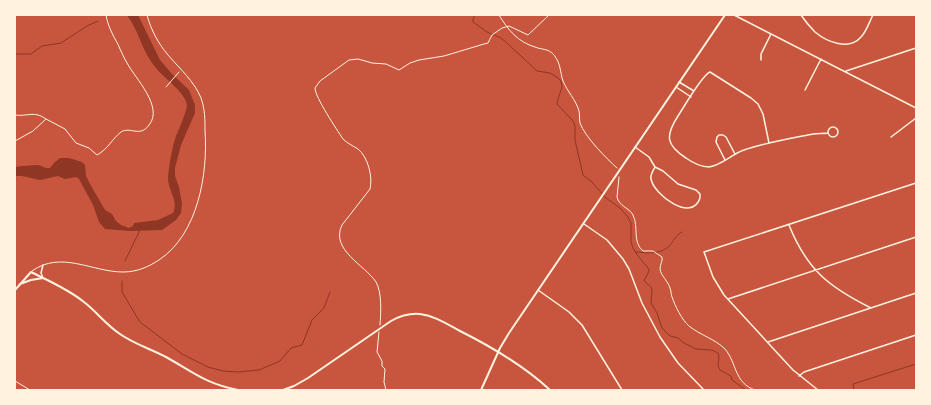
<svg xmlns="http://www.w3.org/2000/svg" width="931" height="405" font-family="Roboto,sans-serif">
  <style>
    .water { fill: #8f3625 }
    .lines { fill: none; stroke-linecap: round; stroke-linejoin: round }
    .stream { stroke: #8f3625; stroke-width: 1 }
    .path { stroke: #fff3e0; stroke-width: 1 }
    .pedestrian { stroke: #fff3e0; stroke-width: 1 }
    .minor { stroke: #fff3e0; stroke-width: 1.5 }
    .tertiary { stroke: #fff3e0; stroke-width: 2 }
  </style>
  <rect width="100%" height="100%" fill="#c8553d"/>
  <path class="water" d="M127 15H138L160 60 171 73 189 90 195 105V113L181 145 175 168V176L179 187 182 204 181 213 176 220 162 230 130 231 105 229 99 222 93 205 79 179 76 177 65 179 58 176 40 180 22 176H15V167C22 166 31 165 38 165 43 166 45 169 50 168L54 163 60 158H69L82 162 85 165 86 176 90 184 105 210 112 214 116 221 121 225 129 228 133 226 134 223 158 220 173 213C179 202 168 190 168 178 169 165 172 148 176 136 179 130 187 110 187 105 185 92 164 78 156 68 142 52 139 31 127 15Z"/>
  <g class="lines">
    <path class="stream" d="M475 15 473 19V22L487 32 501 38 508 44 537 71 550 73 558 78 561 81 562 87 558 99 557 104 573 121 575 126V140L583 175 591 181 606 198 620 208 628 217 631 223V242L633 248 638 256 648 268 649 271 644 281 651 287 652 290 651 303 657 313 662 328 670 336 678 338 684 343 696 349 712 350 718 353 719 356 718 366 720 370 731 376 732 380 746 390
      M15 54H31L42 46 61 43 87 26 98 21
      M636 252C649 253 662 255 671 244 675 239 676 235 682 232
      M125 261 140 230
      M122 281V292L140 322 182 354 208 367 223 371 238 372 259 370 280 361 291 348 302 345 312 320 324 308 330 292
      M854 390 853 384 916 364"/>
    <path class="path" d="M499 15C508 30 518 42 535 47 542 50 548 48 554 55 561 64 560 72 563 81 567 91 576 100 579 111 580 115 579 119 580 123 585 137 606 158 617 168
      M166 87 179 72
      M15 115C28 117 34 110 46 119
      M15 141 33 131 46 119 65 129 76 143 89 148 97 155C108 149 112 139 121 132 130 126 140 138 149 125 164 107 135 78 127 63 124 58 122 53 120 49 118 43 114 38 112 33 109 27 107 21 106 15
      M619 177 617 197 618 200C622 207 630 209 633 215 639 227 632 242 643 251H653L662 257C663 261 660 264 660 269 661 276 668 281 670 288 671 290 671 294 672 297 675 306 682 320 689 326 700 335 715 339 725 349 737 363 734 383 755 390
      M380 325C381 313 382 292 376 282 365 265 330 250 342 225L370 189C373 177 368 157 358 149 353 146 347 143 343 139 337 130 315 97 315 88L320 81 349 60 358 59 372 63 386 64 399 70 410 63 419 60 444 56 484 44 488 43 492 35 502 28 509 26 528 35 549 15
      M379 332 377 352 382 361V366L385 369 384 382 386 390"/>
    <path class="pedestrian" d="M32 271C61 250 92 272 123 272 137 272 148 267 159 260 198 234 208 174 205 131 205 120 205 109 201 98 194 81 180 69 168 55 158 43 151 30 147 15
      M15 381 30 390"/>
    <path class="minor" d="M734 15 916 108
      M801 15C805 21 810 27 815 32 827 42 849 51 861 37 867 31 869 22 873 15
      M761 60V54L771 34
      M846 71 916 48
      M679 82 694 91
      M676 87 691 97
      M805 90 821 59
      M828 132a5 5 0 1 1 10 0a5 5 0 1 1-10 0Z
      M891 137 916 118
      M769 143 763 114 758 104 751 98 710 72C702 75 684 107 678 116 665 136 666 145 686 158 693 163 700 167 709 167 722 165 732 154 744 150 764 143 793 138 813 134 818 133 823 134 828 133
      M635 147 649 157 655 167 663 171 678 184 696 190 700 194V198C692 223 654 195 651 179 650 175 653 171 655 167
      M725 160 716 142 717 137 719 135H723L726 137 735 154
      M584 224 607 240 623 259 629 269 642 303 660 337 678 363 704 390
      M789 225C807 270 829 287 871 308
      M43 278 41 273 43 265
      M538 290 569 312 582 325 622 390
      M728 299 916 237
      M768 342 916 293
      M799 376 804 372 916 335
      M818 390 793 370 724 295 713 277 704 252 916 183"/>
    <path class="tertiary" d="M20 284 31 280 43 278
      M15 290 31 272C49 281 68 289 84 302 97 312 106 325 120 334 134 344 151 349 166 357 193 372 206 384 238 390
      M283 390 294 386 308 378 391 321C400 316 410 313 420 314 435 316 447 324 460 331 492 347 523 365 550 390
      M481 390 500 348 509 333 725 15"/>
  </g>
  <rect width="931" height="405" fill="none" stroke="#fff3e0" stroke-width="32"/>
</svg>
